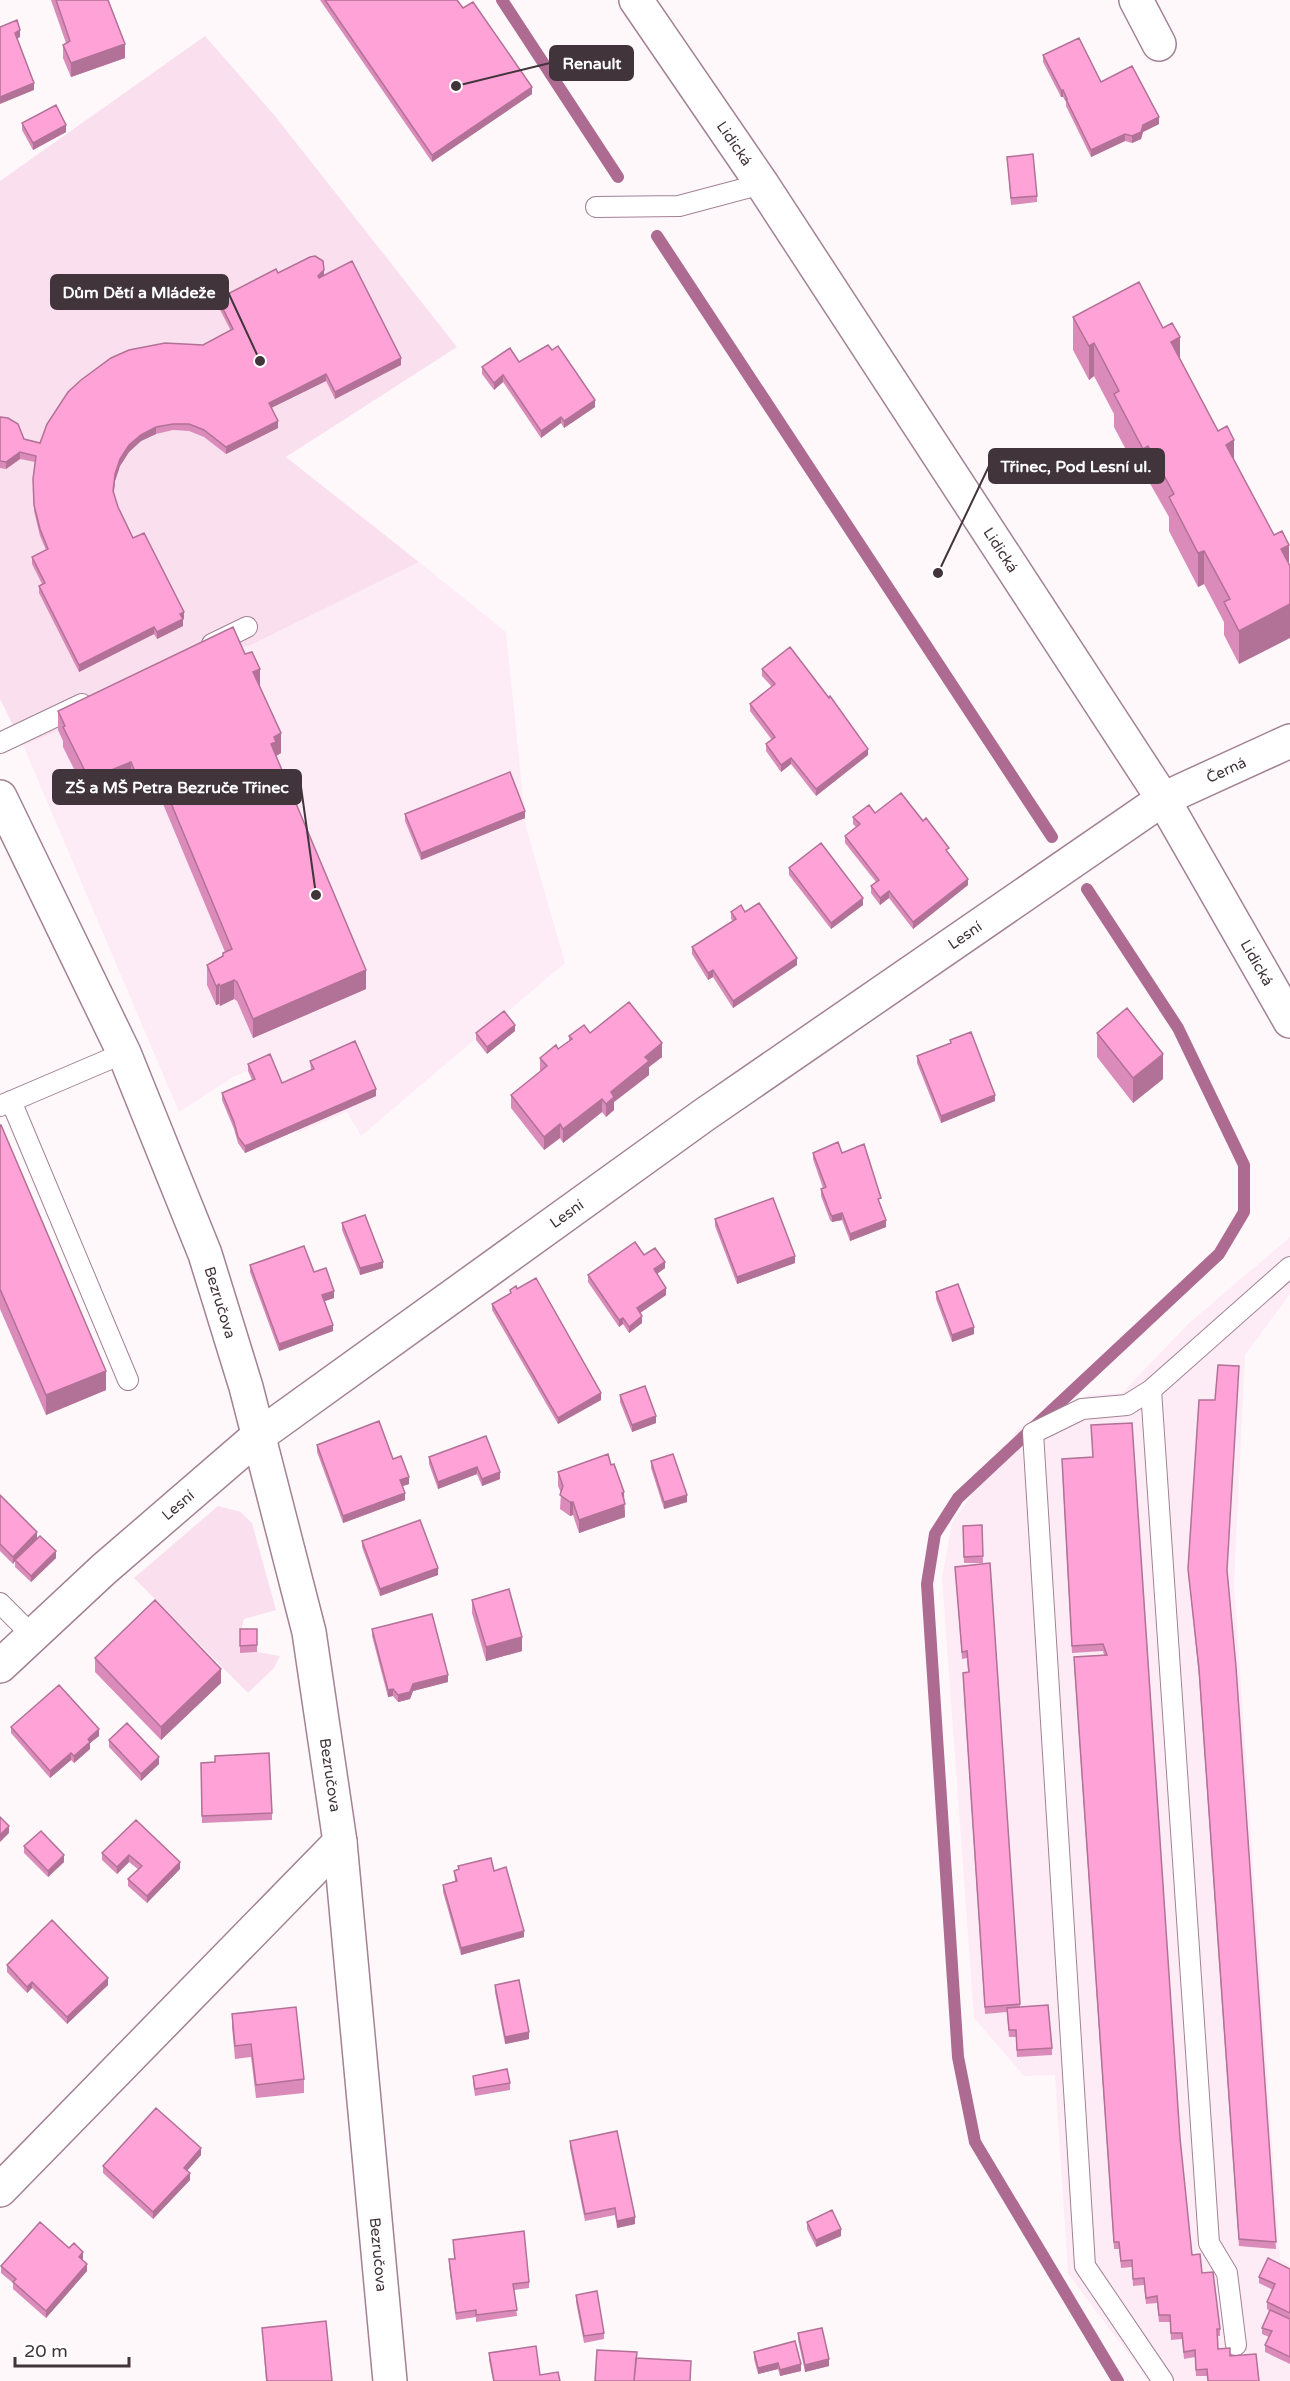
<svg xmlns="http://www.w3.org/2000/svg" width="1290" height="2381" font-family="'Varela Round',sans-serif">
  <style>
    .built { fill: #fdecf5 }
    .green { fill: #fae0ee }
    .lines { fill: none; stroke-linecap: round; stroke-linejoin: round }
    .stream { stroke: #ad6b91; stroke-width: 12 }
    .service-casing { stroke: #a28293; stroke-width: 22 }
    .minor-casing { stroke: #a28293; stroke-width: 36 }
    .tertiary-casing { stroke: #a28293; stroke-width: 36 }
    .service { stroke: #fff; stroke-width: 20 }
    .minor { stroke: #fff; stroke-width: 33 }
    .tertiary { stroke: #fff; stroke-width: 33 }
    .wall { fill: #da8bb9 }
    .shaded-wall { fill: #b27196 }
    .building { fill: #fea2d7; stroke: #b27196; stroke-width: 1.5 }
    .labels { text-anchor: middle; stroke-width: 4.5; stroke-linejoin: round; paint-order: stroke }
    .street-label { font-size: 15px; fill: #41343b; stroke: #fff }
    .leader { fill: none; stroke: #41343b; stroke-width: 2 }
    .callout-dot { fill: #41343b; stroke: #fff; stroke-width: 2 }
    .callout { fill: #41343b; stroke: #41343b; stroke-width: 2 }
    .callout-label { font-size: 16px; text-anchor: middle; font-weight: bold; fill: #fff }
  </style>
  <rect width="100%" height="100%" fill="#fff8fb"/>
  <path class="built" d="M419 562 506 632 526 827 565 963 361 1136 347 1112 298 1133 267 1062 233 1077 179 1112 23 745 73 725 231 649 249 646Z
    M1290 1237V1294L1245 1355 1234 1583 1280 2260 1290 2265V2381H1149L1068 2274 1055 2075 1024 2076 974 2018 942 1578 952 1523 1019 1428 1089 1395 1122 1393 1189 1323Z"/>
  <path class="green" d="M205 36 275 116 457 347 286 457 419 562 249 646 231 649 74 725 23 745 0 699V181Z
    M218 1506 241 1512 252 1523 276 1610 244 1619 240 1635V1652H257L280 1656 274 1668 248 1693 134 1578Z"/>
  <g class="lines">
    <path class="stream" d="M502 0 618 177
      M657 236 1052 837
      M1087 889 1178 1028 1244 1165V1212L1219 1254 958 1498 935 1534 927 1584 958 2057 975 2142 1118 2381"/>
    <defs>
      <path id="service" d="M596 207 679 206 762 184
        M212 644 247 627
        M0 743 82 704
        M11 1101 128 1380
        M0 1106 124 1053
        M1151 1390 1127 1405 1082 1409 1033 1433 1085 2266 1163 2381
        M0 1603 32 1635
        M1236 2345 1227 2273 1209 2243 1151 1390 1290 1267"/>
      <g id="minor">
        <path d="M1136 0 1159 44"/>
        <path id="s1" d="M0 797 124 1053 205 1254 246 1387 309 1632 340 1842 390 2381"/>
        <path id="s2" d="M0 1666 104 1569 257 1437 704 1115 1163 799 1290 741"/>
        <path d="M0 2190 340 1842"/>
      </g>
      <g id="tertiary">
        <path id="s3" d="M636 0 762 184 1163 799 1290 1021"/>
      </g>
    </defs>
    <use href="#service" class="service-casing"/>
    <use href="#minor" class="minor-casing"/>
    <use href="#tertiary" class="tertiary-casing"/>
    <use href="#service" class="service"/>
    <use href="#minor" class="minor"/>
    <use href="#tertiary" class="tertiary"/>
  </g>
  <path class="wall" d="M51 0H108L125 58 71 77 63 58V45L66 43Z
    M320 0H457L532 94 432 162Z
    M1043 55 1101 82 1159 124 1143 132 1141 139 1132 143 1125 141 1091 157 1066 106V102L1063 97H1061L1043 62Z
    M22 123 66 132 33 150 22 130Z
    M1007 157 1037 196V202L1011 205Z
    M278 273 324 276 401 365 335 399 326 381 271 408 278 428 226 454 204 437 189 431 173 430 156 434 141 441 129 452 120 466 115 481 114 493 118 507 133 538 184 618 183 619V626L157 639 154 634 79 672 39 593V586L42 584 32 564V557L46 550 40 536 34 511 33 479 35 462 20 459 6 469 0 468V417L24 439 40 443 203 345 231 331 218 306V299Z
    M1073 317 1180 359 1274 535 1239 664 1224 635V622L1204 584 1198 587 1169 531V517L1148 480 1143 482 1114 427V414L1094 376 1089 380 1073 350Z
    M519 362 595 407 564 428 561 423 541 438 503 382 494 390 482 374V367Z
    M762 669 868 755 816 796 791 764 781 772 766 751V744L772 740 750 711V704L772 687 762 676Z
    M260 686 281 753 276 756 366 989 253 1038 237 1001 234 999 220 1006 219 1004 216 1005 207 985V965L223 957V953L225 952 163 804V798L159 789 138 798 131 782 89 799 63 747V741L58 730V711Z
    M875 813 949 853 968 885 913 929 889 898 880 905 871 893V886L876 882 845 843V836L856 827 853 824V817Z
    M405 814 525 818 421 860 405 821Z
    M789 868 863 905 831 929 789 875Z
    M731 912H745L797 965 733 1008 713 977 708 980 692 954V947L733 921 731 919Z
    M515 1031 487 1054 476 1040V1033Z
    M590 1033 662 1057 649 1067V1075L614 1102V1110L606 1117 602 1112 563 1143 560 1138 544 1150 511 1108V1095L540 1072V1058L558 1049 569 1041V1036Z
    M1097 1033 1163 1079 1133 1103 1097 1057Z
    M950 1040 995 1101 941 1123 917 1063V1056L950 1043Z
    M310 1061 376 1096 245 1153 238 1143 234 1129 222 1100V1093L252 1080 248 1071V1064L282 1083 311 1070Z
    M0 1125 106 1390 46 1415 0 1309Z
    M813 1153H842L881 1205H880L886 1227 850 1241 842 1220 832 1222 830 1220 821 1196V1189L823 1188 813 1159Z
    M715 1219 795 1263 737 1284 715 1226Z
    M342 1223 383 1268 360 1275 342 1230Z
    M644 1255 665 1268 657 1274 666 1295 640 1313 642 1323 629 1333 623 1324 619 1327 588 1282V1275Z
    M250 1265 314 1272 334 1298 325 1301 333 1331 279 1351 250 1272Z
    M517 1289 601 1400 558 1424 492 1310V1304L510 1293V1290Z
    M936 1292 974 1334 952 1342 936 1299Z
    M620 1395 656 1423 632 1432 620 1402Z
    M1091 1425 1180 2138 1192 2255 1202 2273 1220 2329V2336H1217L1218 2349 1230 2356 1259 2381H1208L1207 2376H1196L1195 2357 1184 2359 1182 2339 1171 2340 1170 2322H1159L1157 2303 1146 2304 1144 2285 1133 2286 1132 2267 1121 2268 1119 2249H1114L1074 1663V1657L1104 1655 1103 1651 1072 1653 1062 1466 1093 1457Z
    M486 1436 500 1479 482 1486 477 1474 438 1489 429 1464V1457Z
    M317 1445 393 1459 409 1484 403 1486 405 1500 343 1523 317 1452Z
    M651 1461 687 1502 664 1509 651 1468Z
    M558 1472 624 1501 625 1517 579 1533 573 1515 570 1516 560 1509 561 1493 558 1486Z
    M0 1495 37 1538 56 1558 31 1582 15 1567V1561L13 1564 0 1551Z
    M982 1525 983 1563H964L963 1526Z
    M362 1541 438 1575 380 1596 362 1547Z
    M990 1563 1020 2007 1052 2048V2055L1017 2057 1016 2037H1009L1007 2012 985 2014 963 1679V1673L968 1672 967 1658 962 1659 955 1567Z
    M1188 1569 1227 1573 1276 2249 1239 2246 1199 1676Z
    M472 1600 522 1651 486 1661 472 1613Z
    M240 1629H257V1652L240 1653Z
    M372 1629 448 1682 413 1691 410 1699 398 1702 393 1696 388 1697 372 1636Z
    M95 1658 221 1683 161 1740 95 1672Z
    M11 1727 99 1736 90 1743V1749L74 1763 71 1760 50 1778 11 1733Z
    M109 1740 159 1764 141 1781 109 1747Z
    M201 1763 272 1813V1820L202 1823Z
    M136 1820 180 1869 147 1903 128 1886V1879L139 1870 129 1862 117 1874 102 1860V1853Z
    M24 1846 64 1862 48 1877 24 1853Z
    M458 1866 494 1871 524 1937 461 1955 443 1892V1885L455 1881 454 1871 458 1870Z
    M7 1965 108 1985 67 2024 32 1988 27 1993 7 1972Z
    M495 1985 529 2039 505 2044 495 1992Z
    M232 2014 304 2079V2093L256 2098 251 2057 235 2059 232 2027Z
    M473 2076 510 2083V2090L475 2096 473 2083Z
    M570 2141 635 2224 617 2228 615 2215 585 2221 570 2148Z
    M201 2155 187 2171 190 2180 153 2219 103 2173V2166Z
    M807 2222 841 2236 816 2247 807 2229Z
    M453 2240 529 2282V2288L514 2290 517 2316 476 2322V2317L456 2320 449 2266V2259H454Z
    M69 2248 83 2259 82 2260 87 2271 46 2318 13 2289V2283L1 2273V2266Z
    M1290 2269V2364L1265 2352V2345L1269 2337 1262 2334V2328L1270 2311 1267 2309V2302L1273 2290 1259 2283V2277Z
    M576 2295 604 2333V2339L584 2343 576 2302Z
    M262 2328 332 2381H266Z
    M798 2333 829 2366 805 2372 798 2340Z
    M754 2352 801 2371 780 2376 778 2369 758 2374 754 2359Z
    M489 2353 540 2375 560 2381H493L489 2360Z"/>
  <path class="shaded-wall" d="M20 30V37L15 40V33Z
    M125 44V58L71 77V63Z
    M34 83V90L0 104V97Z
    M532 87V94L432 162V155Z
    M1061 90H1063V97H1061Z
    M1159 117V124L1143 132 1141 139 1132 143V136L1143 125Z
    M66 125V132L33 150V143Z
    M1125 134V141L1091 157V150Z
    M324 270V277L318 283V276Z
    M1180 337V371L1171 342Z
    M1094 343V376L1089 380V346Z
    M401 358V365L335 399V392Z
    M326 374V381L269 409V403Z
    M503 375V382L494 390V383Z
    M595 400V407L564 428V421Z
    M561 417V423L541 438V431Z
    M278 421V428L226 454V447Z
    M156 427V434L141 441 129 452 120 466 115 481 113 498 115 474 120 459 129 445 141 435Z
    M1234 440V474L1226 445Z
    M1148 446V480L1143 482V449Z
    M20 452V459L6 469V462Z
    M1289 545V578L1281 549Z
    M1204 551V584L1198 587V553Z
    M1290 604V638L1239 664V631Z
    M184 612V618L180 620V614Z
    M183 619V626L157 639V632Z
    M154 627V634L79 672V665Z
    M260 669V689L253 672Z
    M281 733V753L276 756 271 744 274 737Z
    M868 749V755L816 796V789Z
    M791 758V764L781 772V765Z
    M131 762V782L89 799V779Z
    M159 770V789L138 798V779Z
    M525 811V818L421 860V853Z
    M968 879V885L913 929V922Z
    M889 891V898L880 905V898Z
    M863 898V905L831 929V923Z
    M797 958V965L733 1008V1001Z
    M366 970V989L253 1038V1019Z
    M713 970V977L708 980V973Z
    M234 980V999L220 1006V986Z
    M219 984V1004L216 1005V986Z
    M515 1025V1031L487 1054V1047Z
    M662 1043V1057L649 1067V1075L614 1102V1110L606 1117V1104L611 1092 645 1057Z
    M1163 1054V1079L1133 1103V1078Z
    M376 1089V1096L245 1153V1146Z
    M995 1095V1101L941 1123V1116Z
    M602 1099V1112L563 1143V1129Z
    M560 1124V1138L544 1150V1137Z
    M842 1213V1220L832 1222V1216Z
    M886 1220V1227L850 1241V1234Z
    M795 1256V1263L737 1284V1277Z
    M383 1262V1268L360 1275V1268Z
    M665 1262V1268L654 1276V1269Z
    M666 1288V1295L637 1315V1308Z
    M334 1291V1298L322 1302V1295Z
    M642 1316V1323L629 1333V1327Z
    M623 1318V1324L619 1327V1320Z
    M333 1325V1331L279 1351V1344Z
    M974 1327V1334L952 1342V1335Z
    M106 1371V1390L46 1415V1395Z
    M601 1393V1400L558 1424V1418Z
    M656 1416V1423L632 1432V1425Z
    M477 1467V1474L438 1489V1482Z
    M500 1472V1479L482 1486V1479Z
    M409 1477V1484L400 1487V1480Z
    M624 1492 625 1517 579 1533V1520Z
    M405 1493V1500L343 1523V1516Z
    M687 1495V1502L664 1509V1502Z
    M570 1502H573V1515L570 1516Z
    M37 1532V1539L15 1560V1561L13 1564V1557Z
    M56 1551V1558L31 1582V1576Z
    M438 1568V1575L380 1596V1589Z
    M522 1637V1651L486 1661V1647Z
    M221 1669V1683L161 1740V1727Z
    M448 1675V1682L413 1691 410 1699 398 1702V1695L413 1684Z
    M393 1689V1696L388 1697V1690Z
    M99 1729V1736L90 1743V1749L74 1763V1756L88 1739Z
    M71 1753V1760L50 1778V1771Z
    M159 1757V1764L141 1781V1774Z
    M9 1826V1833L0 1842V1835Z
    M64 1855V1862L48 1877V1871Z
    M129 1855V1862L117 1874V1867Z
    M180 1862V1869L147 1903V1896Z
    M524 1931V1937L461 1955V1948Z
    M108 1978V1985L67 2024V2017Z
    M32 1982V1988L27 1993V1987Z
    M529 2032V2039L505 2044V2037Z
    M201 2148V2155L184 2174V2168Z
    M190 2173V2180L153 2219V2212Z
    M635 2217V2224L617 2228V2221Z
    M841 2229V2236L816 2247V2240Z
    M83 2252V2259L79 2264V2257Z
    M87 2264V2271L46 2318V2311Z
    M829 2359V2366L805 2372V2365Z
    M778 2363V2369L758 2374V2368Z
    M801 2364V2371L780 2376V2370Z"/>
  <path class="building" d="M56 0H108L125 44 71 63 63 45 70 41Z
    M325 0H457L463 8 473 2 532 87 432 155Z
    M17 20 20 30 15 33 34 83 0 97V27Z
    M1079 38 1101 82 1132 66 1159 117 1143 125 1141 132 1132 136 1125 134 1091 150 1066 99H1067L1063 90H1061L1043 55Z
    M56 105 66 125 33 143 22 123Z
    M1033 154 1037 196 1011 198 1007 157Z
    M315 256 323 261 324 270 318 276 319 278 352 261 401 358 335 392 326 374 269 403 278 421 226 447 204 430 189 424H173L156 427 141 435 129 445 120 459 115 474 113 491 118 507 133 538 144 533 184 612 180 614 183 619 157 632 154 627 79 665 39 586 45 583 32 557 48 549 40 529 34 505 33 479 36 456 20 452 6 462 0 461V417L8 418 18 424 24 439 40 443 47 424 68 392 81 380 111 358 129 350 165 343 203 345 233 329 218 299 276 269 278 273 310 257Z
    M1139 282 1163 328 1172 323 1180 337 1171 342 1218 431 1227 426 1234 440 1226 445 1274 535 1282 531 1289 545 1281 549 1290 566V604L1239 631 1224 602 1230 599 1204 551 1198 553 1169 497 1174 494 1148 446 1143 449 1114 394 1119 391 1094 343 1089 346 1073 317Z
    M548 345 552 350 558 346 595 400 564 421 561 417 541 431 503 375 494 383 482 367 510 348 519 362Z
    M233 627 245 654 252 652 260 669 253 672 281 733 274 737 276 742 271 744 366 970 253 1019 237 982 234 980 220 986 219 984 216 986 207 965 223 956V953L232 949 163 784 165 783 159 770 138 779 131 762 89 779 63 727 65 726 58 711Z
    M790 647 829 698 830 696 868 749 816 789 791 758 781 765 766 744 775 737 750 704 775 684 762 669Z
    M510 772 525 811 421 853 405 814Z
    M901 793 923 821 926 818 949 848 946 850 968 879 913 922 889 891 880 898 871 886 879 880 845 836 860 824 853 817 869 805 875 813Z
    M821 843 863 898 831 923 789 868Z
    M759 903 797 958 733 1001 713 970 708 973 692 947 736 919 731 912 741 905 745 912Z
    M629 1002 662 1043 645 1057 649 1061 611 1092 614 1097 606 1104 602 1099 563 1129 560 1124 544 1137 511 1095 547 1066 540 1058 556 1045 558 1049 572 1039 569 1036 584 1025 590 1033Z
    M1127 1008 1163 1054 1133 1078 1097 1033Z
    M504 1011 515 1025 487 1047 476 1033Z
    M971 1032 995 1095 941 1116 917 1056 951 1043 950 1040Z
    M355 1041 376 1089 245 1146 238 1137 234 1122 222 1093 255 1079 248 1064 270 1054 282 1083 314 1069 310 1061Z
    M0 1125H1L106 1371 46 1395 0 1289Z
    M838 1142 842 1153 864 1144 881 1198 878 1199 886 1220 850 1234 842 1213 832 1216 830 1213 821 1189 826 1187 813 1153Z
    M773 1198 795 1256 737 1277 715 1219Z
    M365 1215 383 1262 360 1268 342 1223Z
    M635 1242 644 1255 655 1248 665 1262 654 1269 666 1288 637 1308 642 1316 629 1327 623 1318 619 1320 588 1275Z
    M304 1246 314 1272 326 1268 334 1291 322 1295 333 1325 279 1344 250 1265Z
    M536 1278 601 1393 558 1418 492 1304 511 1293 510 1290 516 1286 517 1289Z
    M958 1284 974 1327 952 1335 936 1292Z
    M1218 1365 1239 1366 1227 1570 1236 1667 1276 2242 1239 2239 1199 1669 1188 1569 1199 1400H1215Z
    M645 1386 656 1416 632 1425 620 1395Z
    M379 1421 393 1459 401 1456 409 1477 400 1480 405 1493 343 1516 317 1445Z
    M1132 1423 1180 2138 1192 2255 1200 2254 1202 2273 1213 2272 1220 2329H1217L1218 2349 1230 2348V2356L1256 2354 1259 2381H1208L1207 2369 1196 2370 1195 2350 1184 2352 1182 2333H1171L1170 2315H1159L1157 2296 1146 2298 1144 2278 1133 2279 1132 2260 1121 2261 1119 2242H1114L1074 1657 1107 1655 1103 1644 1072 1646 1062 1459 1093 1457 1091 1425Z
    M486 1436 500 1472 482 1479 477 1467 438 1482 429 1457Z
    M608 1454 611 1465 614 1464 624 1492 622 1493 625 1504 579 1520 573 1502H570L560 1495 563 1486 558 1472Z
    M673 1454 687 1495 664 1502 651 1461Z
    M0 1495 37 1532 13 1557 0 1544Z
    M420 1520 438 1568 380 1589 362 1541Z
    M982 1525 983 1556 964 1557 963 1526Z
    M40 1536 56 1551 31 1576 15 1560Z
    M990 1563 1020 2004 985 2007 963 1673 969 1672 967 1651 962 1652 955 1567Z
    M509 1589 522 1637 486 1647 472 1600Z
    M155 1600 221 1669 161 1727 95 1658Z
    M432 1614 448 1675 413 1684 410 1692 398 1695 393 1689 388 1690 372 1629Z
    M240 1629H257V1645L240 1646Z
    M59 1685 99 1729 88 1739 90 1742 74 1756 71 1753 50 1771 11 1727Z
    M127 1723 159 1757 141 1774 109 1740Z
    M269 1753 272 1813 202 1816 201 1763 215 1762V1756Z
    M0 1817 9 1826 0 1835Z
    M136 1820 180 1862 147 1896 128 1879 142 1866 129 1855 117 1867 102 1853Z
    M41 1831 64 1855 48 1871 24 1846Z
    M491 1858 494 1871 506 1867 524 1931 461 1948 443 1885 457 1881 454 1871 459 1869 458 1866Z
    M52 1920 108 1978 67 2017 32 1982 27 1987 7 1965Z
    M519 1980 529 2032 505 2037 495 1985Z
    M1048 2005 1052 2048 1017 2050 1016 2030H1009L1007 2008Z
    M296 2007 304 2079 256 2085 251 2044 235 2046 232 2014Z
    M507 2069 510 2083 475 2089 473 2076Z
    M156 2108 201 2148 184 2168 190 2173 153 2212 103 2166Z
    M617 2131 635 2217 617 2221 615 2208 585 2214 570 2141Z
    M832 2210 841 2229 816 2240 807 2222Z
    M40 2222 69 2248 74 2243 83 2252 79 2257 87 2264 46 2311 13 2282 16 2279 1 2266Z
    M524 2231 529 2282 513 2284 517 2310 476 2315V2310L456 2313 449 2259H455L453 2240Z
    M1268 2258 1290 2269V2313L1267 2302 1275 2284 1259 2277Z
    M597 2291 604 2333 584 2336 576 2295Z
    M1270 2310 1290 2319V2357L1265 2345 1272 2331 1262 2328Z
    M326 2321 332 2381H267L262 2328Z
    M822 2328 829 2359 805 2365 798 2333Z
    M795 2341 801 2364 780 2370 778 2363 758 2368 754 2352Z
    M536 2346 540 2375 558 2372 560 2381H494L489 2353Z
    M597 2350 637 2352 634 2381H595Z
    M636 2358 691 2361 690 2381H634Z"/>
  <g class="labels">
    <g class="street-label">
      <text dy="5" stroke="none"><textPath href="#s3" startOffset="174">Lidická</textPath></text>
      <text dy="5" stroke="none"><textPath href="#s3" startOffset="660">Lidická</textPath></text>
      <text dy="5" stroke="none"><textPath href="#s2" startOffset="1522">Černá</textPath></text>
      <text dy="5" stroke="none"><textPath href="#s2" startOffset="1212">Lesní</textPath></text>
      <text dy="5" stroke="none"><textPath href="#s3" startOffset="1146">Lidická</textPath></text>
      <text dy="5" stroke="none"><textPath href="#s2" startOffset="726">Lesní</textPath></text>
      <text dy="5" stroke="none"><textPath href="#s1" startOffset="552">Bezručova</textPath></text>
      <text dy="5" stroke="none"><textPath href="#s2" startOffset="240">Lesní</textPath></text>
      <text dy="5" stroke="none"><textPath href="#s1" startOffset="1038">Bezručova</textPath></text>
      <text dy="5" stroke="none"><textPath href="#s1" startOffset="1520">Bezručova</textPath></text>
    </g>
  </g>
  <path class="leader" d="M456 86L550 63M260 361L228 292M938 573L989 466M316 895L301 787"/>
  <g class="callout-dot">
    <circle cx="456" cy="86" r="6"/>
    <circle cx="260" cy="361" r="6"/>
    <circle cx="938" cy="573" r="6"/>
    <circle cx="316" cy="895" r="6"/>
  </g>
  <g class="callout">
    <rect x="550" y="46" width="83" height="34" rx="6"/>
    <rect x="51" y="275" width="177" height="34" rx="6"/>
    <rect x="989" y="449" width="175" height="34" rx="6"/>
    <rect x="53" y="770" width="248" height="34" rx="6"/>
  </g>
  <g class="callout-label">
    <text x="592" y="69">Renault</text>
    <text x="139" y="298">Dům Dětí a Mládeže</text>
    <text x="1076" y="472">Třinec, Pod Lesní ul.</text>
    <text x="177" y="793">ZŠ a MŠ Petra Bezruče Třinec</text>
  </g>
  <path d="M15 2357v9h114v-9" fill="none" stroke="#41343b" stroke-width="3"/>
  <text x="24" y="2357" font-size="18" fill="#41343b" stroke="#ffffff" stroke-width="4.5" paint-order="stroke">20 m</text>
</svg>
